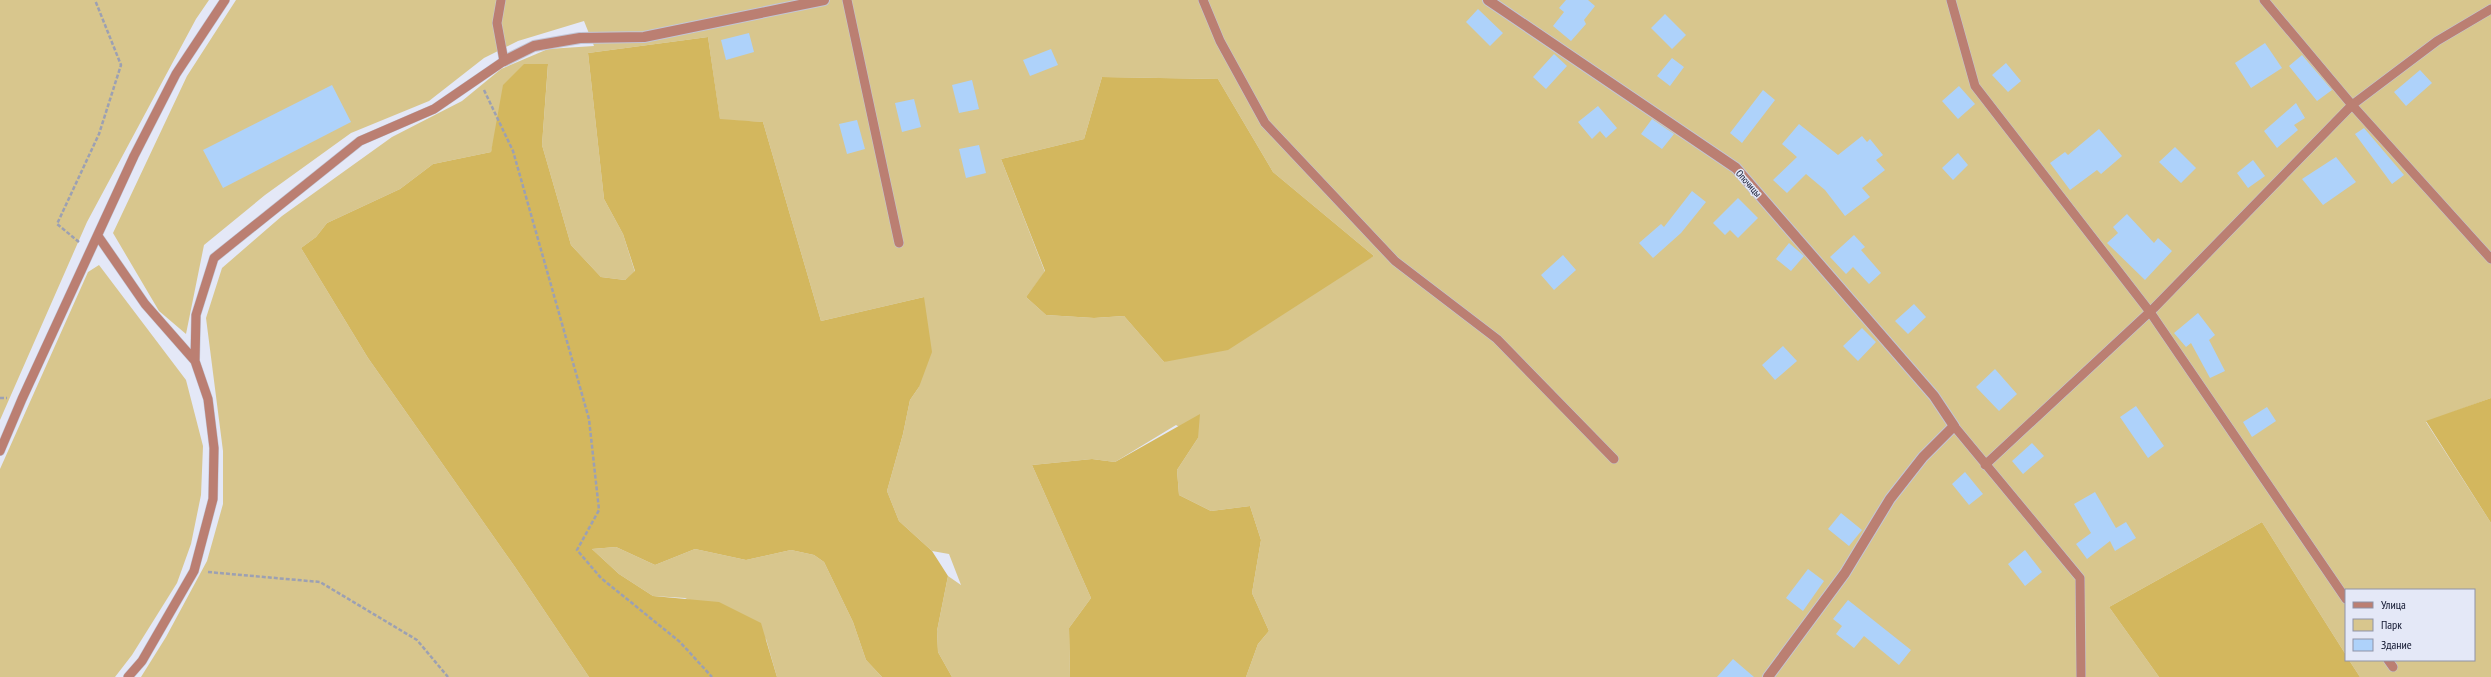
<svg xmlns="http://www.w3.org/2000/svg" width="2491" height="677" font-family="'PT Sans Narrow',sans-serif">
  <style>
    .green { fill: #d8c68d; fill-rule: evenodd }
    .forest { fill: #d3b75e }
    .building { fill: #aed2fa }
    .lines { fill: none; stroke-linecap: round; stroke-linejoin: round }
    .service-casing { stroke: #c2c6d7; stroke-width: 10 }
    .minor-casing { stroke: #c2c6d7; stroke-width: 12 }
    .path { stroke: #9ca0b3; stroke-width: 2.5; stroke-dasharray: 4 2; stroke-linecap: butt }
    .service { stroke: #bb7f72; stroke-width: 9 }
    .minor { stroke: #bb7f72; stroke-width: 10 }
    .labels { text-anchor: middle; stroke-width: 3; stroke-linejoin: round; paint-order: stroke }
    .street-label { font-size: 10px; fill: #0f142e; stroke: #e4e8f7 }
  </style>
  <rect width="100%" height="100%" fill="#e4e8f7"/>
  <path class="green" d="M0 0H209L196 19 87 222 0 420Z
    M236 0H2491V398L2426 422 2491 523V677H2360L2349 660H2474V590H2346V655L2262 522 2109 607 2159 677H1246L1258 644 1269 631 1252 593 1261 540 1250 506 1211 511 1179 495 1177 470 1198 438 1176 425 1115 462 1092 459 1032 465 1091 598 1069 628 1070 677H952L938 652 937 631 948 576 961 585 949 554 932 551 899 521 887 491 903 434 910 400 919 387 924 297 821 321 763 122 720 120 708 37 588 53 604 199 623 234 635 272 625 280 601 277 571 245 542 145 548 65 498 125 491 152 433 164 400 189 327 223 316 237 301 248 368 358 515 567 589 677H141L166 637 207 561 223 504V451L206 318 222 268 282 216 339 175 392 137 462 101 501 69 548 49 594 46 584 21 518 41 484 58 429 101 351 133 265 195 204 245 186 334 159 311 113 233 187 76ZM1102 77 1218 79 1273 172 1374 256 1164 362 1124 316 1094 318 1046 315 1026 297 1045 272 1001 159 1084 139Z
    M99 265 186 380 203 446 201 495 191 544 177 583 132 655 115 677H0V469L88 272Z
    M616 547 655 565 695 549 746 560 791 550 814 555 824 562 853 622 866 660 882 677H777L766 639 685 598 653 596 619 574 592 549Z"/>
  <path class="forest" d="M708 37 720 119 763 122 821 321 924 297 932 352 919 387 910 400 903 434 887 491 899 521 932 551 948 576 937 631 938 652 952 677H882L866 660 853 622 824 562 814 555 791 550 746 560 695 549 655 565 616 547 592 549 619 574 653 596 719 602 761 623 777 677H589L515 567 368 358 301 248 316 237 327 223 400 189 433 164 491 152 503 85 524 64H548L542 145 571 245 601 277 625 280 635 271 623 234 604 199 588 53Z
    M1102 77 1218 79 1273 172 1374 256 1228 350 1164 362 1124 316 1094 318 1046 315 1026 297 1045 271 1001 159 1084 139Z
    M2491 398V523L2426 421Z
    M1200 414 1198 438 1177 470 1179 495 1211 511 1250 506 1261 540 1252 593 1269 631 1258 644 1246 677H1070L1069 628 1091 598 1032 465 1092 459 1115 462Z
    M2262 522 2346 655V660H2349L2360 677H2159L2109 607Z"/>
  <path class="building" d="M1566 0H1588L1595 6 1584 20 1586 24 1571 41 1553 26 1564 12 1559 8Z
    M1478 9 1503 33 1490 46 1466 22Z
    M1665 14 1686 35 1672 49 1651 28Z
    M749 33 754 52 726 60 721 40Z
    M2265 43 2282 68 2251 88 2235 63Z
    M1051 49 1058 65 1030 76 1023 60Z
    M1554 54 1567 66 1546 89 1533 77Z
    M2302 55 2332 90 2317 101 2289 66Z
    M1672 58 1684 67 1670 86 1657 76Z
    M2006 63 2021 81 2008 92 1992 75Z
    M2420 70 2432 83 2406 106 2394 92Z
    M972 80 979 109 959 113 952 85Z
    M332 85 351 122 223 188 203 150Z
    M1959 86 1975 104 1958 119 1942 101Z
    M1763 90 1775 100 1742 143 1730 133Z
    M914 99 921 127 902 132 895 103Z
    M2296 103 2305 118 2294 125 2298 130 2277 148 2264 131Z
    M1598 106 1617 128 1606 138 1600 131 1592 139 1578 122Z
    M1652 119 1674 134 1662 149 1641 134Z
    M857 120 865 149 847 154 839 124Z
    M1799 124 1838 155 1862 136 1867 142 1870 139 1883 155 1876 160 1885 170 1862 188 1870 197 1845 216 1825 190 1806 174 1787 193 1773 180 1797 157 1782 144Z
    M2364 128 2404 175 2392 184 2355 134Z
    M2099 129 2122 156 2101 174 2097 170 2070 190 2050 163 2065 152 2068 155Z
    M979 145 986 173 966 178 959 149Z
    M2175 147 2196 168 2181 183 2159 162Z
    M1958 153 1968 165 1953 180 1942 168Z
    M2336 157 2356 182 2323 205 2302 179Z
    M2253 160 2265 176 2248 188 2237 173Z
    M1692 191 1706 202 1681 233 1653 258 1639 243 1661 224 1664 227Z
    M1738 198 1758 218 1738 238 1730 230 1725 235 1713 223Z
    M2127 214 2154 243 2158 238 2172 251 2145 280 2107 243 2118 233 2113 227Z
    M1854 235 1865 247 1861 250 1881 273 1869 284 1853 267 1846 274 1830 257Z
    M1789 243 1804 256 1791 271 1776 259Z
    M1563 255 1576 270 1554 290 1541 275Z
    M1914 304 1926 317 1908 334 1895 321Z
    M2198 313 2215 335 2209 340 2225 371 2210 378 2191 343 2186 347 2174 333Z
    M1862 328 1876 342 1858 361 1843 346Z
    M1783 346 1797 361 1775 380 1762 365Z
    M1995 369 2017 394 1999 411 1976 387Z
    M2136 406 2164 446 2148 458 2120 417Z
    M2267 407 2276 421 2252 437 2243 422Z
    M2032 443 2044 456 2023 474 2012 461Z
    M1965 472 1983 494 1969 505 1952 484Z
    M2095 492 2116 528 2126 522 2136 538 2115 551 2110 541 2087 559 2076 544 2091 533 2074 504Z
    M1841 513 1862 530 1849 546 1828 529Z
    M2025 550 2042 572 2025 586 2008 564Z
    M1808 569 1824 581 1803 611 1786 598Z
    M1848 600 1911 650 1899 665 1864 636 1854 648 1836 634 1842 626 1833 619Z
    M1733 659 1754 677H1717Z"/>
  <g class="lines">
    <defs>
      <path id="service" d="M847 0 899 243
        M1203 0 1220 41 1265 123 1395 261 1497 339 1614 459
        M1951 0 1975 86 2150 312 2346 599
        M2264 0 2352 105 2491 259
        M98 236 145 304 195 361
        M1954 426 2080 578 2081 677
        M0 451 22 399 134 156 176 74 225 0
        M1985 465 2154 308 2352 105 2437 41 2491 9
        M2388 660 2393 667
        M128 677 142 661 194 571 213 499 214 448 208 399 195 361 196 315 214 258 360 141 434 109 504 61 497 23 501 0"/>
      <path id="minor" d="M1488 0 1736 168 1934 396 1954 426 1923 457 1890 499 1845 573 1768 677
        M504 61 534 46 580 38 644 37 824 0"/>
    </defs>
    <use href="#service" class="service-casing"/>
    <use href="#minor" class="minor-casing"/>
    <path class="path" d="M484 90 513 151 589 419 599 510 577 550 601 578 680 642 712 677
      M79 242 57 224 99 134 121 65 95 0
      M0 398H7
      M208 572 320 582 417 640 448 677"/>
    <use href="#service" class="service"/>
    <use href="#minor" class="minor"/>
  </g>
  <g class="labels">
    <g class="street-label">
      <text transform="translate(1749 183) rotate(48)" y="4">Опочицы</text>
    </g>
  </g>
  <rect x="2345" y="589" width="130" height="72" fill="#e4e8f7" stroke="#8f93a7"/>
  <rect x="2353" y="602" width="20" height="6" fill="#bb7f72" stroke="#8f93a7"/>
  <text x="2381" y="609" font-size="12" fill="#0f142e">Улица</text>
  <rect x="2353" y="619" width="20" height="12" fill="#d8c68d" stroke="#8f93a7"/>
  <text x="2381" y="629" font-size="12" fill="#0f142e">Парк</text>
  <rect x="2353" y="639" width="20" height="12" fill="#aed2fa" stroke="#8f93a7"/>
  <text x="2381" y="649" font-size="12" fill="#0f142e">Здание</text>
</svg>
